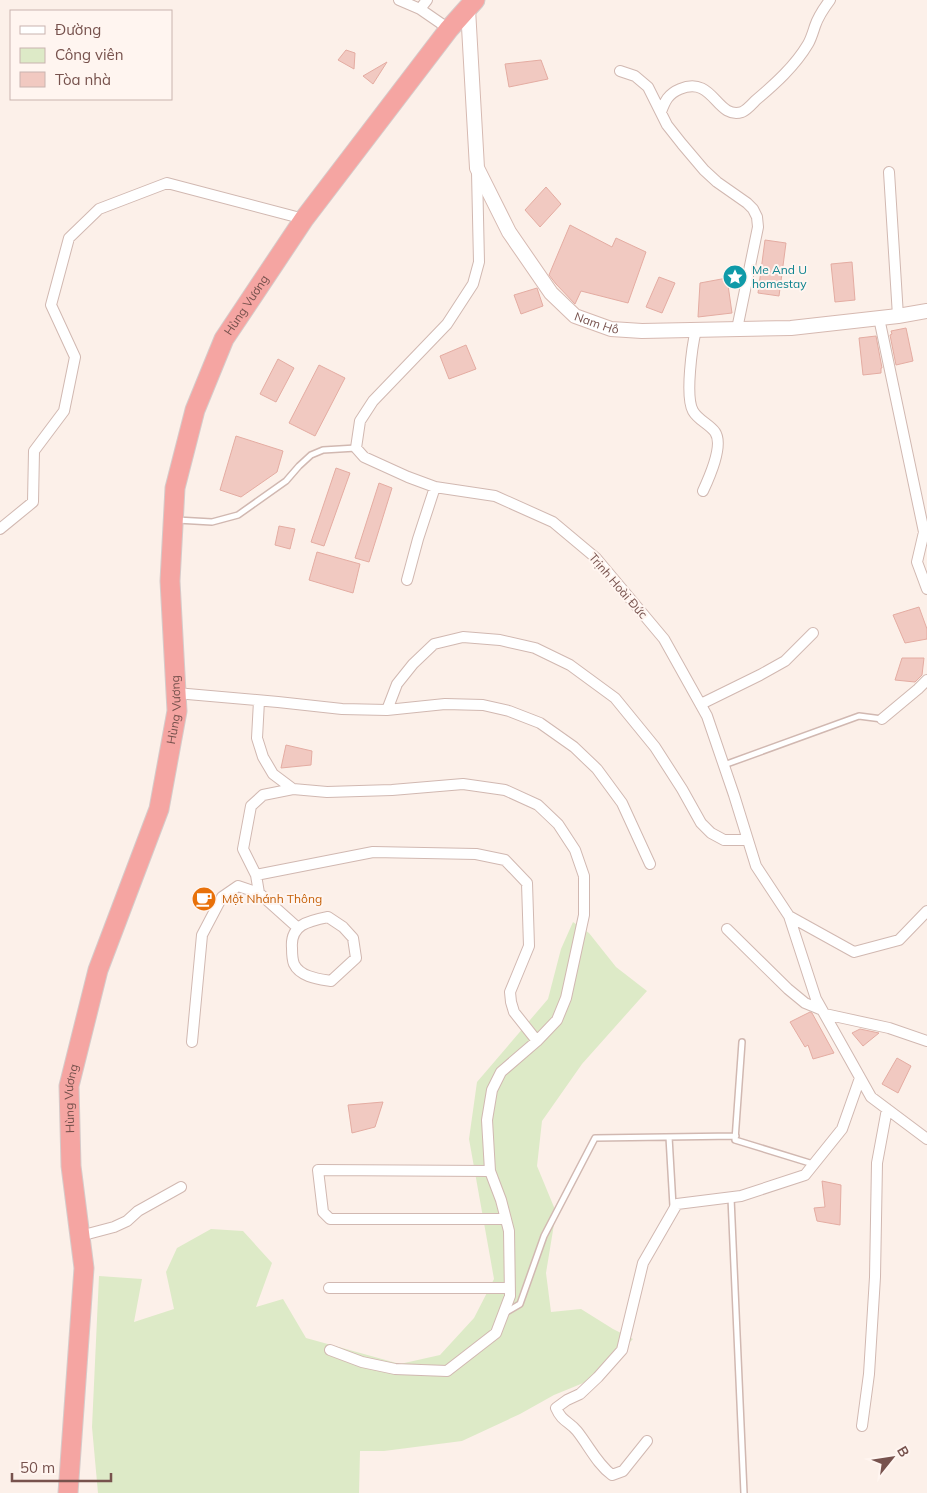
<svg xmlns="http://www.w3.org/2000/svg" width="927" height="1493" font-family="Mulish,sans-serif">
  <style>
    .green { fill: #ddeac7 }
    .building { fill: #f1c9c1; stroke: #e4aca2 }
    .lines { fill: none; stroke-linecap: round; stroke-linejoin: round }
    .lane-casing { stroke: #d1b8b1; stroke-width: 8 }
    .street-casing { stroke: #d1b8b1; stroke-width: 12 }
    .secondary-casing { stroke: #d6b9b1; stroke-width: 16 }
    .highway-casing { stroke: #d6cbca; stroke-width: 21 }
    .lane { stroke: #fff; stroke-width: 5 }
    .street { stroke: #fff; stroke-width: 10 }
    .secondary { stroke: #fff; stroke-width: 14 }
    .highway { stroke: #f5a5a2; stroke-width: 19 }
    .labels { text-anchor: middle; stroke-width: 4; stroke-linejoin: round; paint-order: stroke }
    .culture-label { font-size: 12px; fill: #0d838f; stroke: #fff5f0; text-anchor: start }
    .street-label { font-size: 12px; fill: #77524d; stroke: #fff5f0 }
    .food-label { font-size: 12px; fill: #c56008; stroke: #fff5f0; text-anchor: start }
  </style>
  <rect width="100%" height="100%" fill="#fcf0e9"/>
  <path class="green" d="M573 922 589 933 616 967 647 991 582 1064 542 1121 537 1166 556 1212 546 1273 551 1312 581 1309 613 1329 633 1339 593 1379 554 1395 520 1414 462 1441 384 1451H360L359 1493H98L92 1427 99 1276 142 1279 134 1322 174 1309 166 1272 177 1248 211 1229 243 1231 272 1263 256 1307 283 1299 306 1338 400 1364 440 1355 474 1318 494 1279 469 1139 477 1082 548 999 561 949Z"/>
  <path class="building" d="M346 50 355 53 354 69 338 60Z
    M541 60 548 79 509 87 505 64Z
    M387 62 373 84 363 76Z
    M546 187 561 204 540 227 525 210Z
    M570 225 612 247 616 238 646 252 628 303 581 291 575 304 556 284 549 275Z
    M765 240 786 243 779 296 758 293Z
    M852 262 855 300 835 302 831 264Z
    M659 277 675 283 662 313 646 307Z
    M727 278 732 313 698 317 700 283Z
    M537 288 543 306 521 314 514 295Z
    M906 328 913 361 896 365 890 335 892 334 891 331Z
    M876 336 882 368H881V373L863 375 859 338Z
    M466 345 476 369 449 379 440 356Z
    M278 359 294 368 276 402 260 394Z
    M319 365 345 378 315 436 289 423Z
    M236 436 283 451 277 472 241 497 220 490Z
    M336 468 350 473 324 546 311 542Z
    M379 483 392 488 369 562 355 558Z
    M279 526 295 529 290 549 275 545Z
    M317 552 360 564 353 593 309 580Z
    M919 607 927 629V639L905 643 893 615Z
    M902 658H924L922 675 915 682 895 680Z
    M286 745 312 751 311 765 281 768Z
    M810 1012 812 1013 834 1053 813 1059 808 1045 805 1047 790 1022Z
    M860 1029 879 1033 863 1046 852 1033Z
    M897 1058 911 1066 898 1093 882 1084Z
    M383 1102 375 1127 352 1133 348 1105Z
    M822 1181 841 1185 840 1225 817 1221 814 1208 825 1207Z"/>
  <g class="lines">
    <defs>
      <path id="lane" d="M177 520 212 522 238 515 286 481 299 466 311 455 323 450 356 448
        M724 765 859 716 882 719
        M742 1042 735 1140 813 1164
        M669 1137 673 1206
        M731 1198 744 1493
        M505 1313 520 1304 544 1236 595 1138 736 1136"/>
      <path id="street" d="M399 0 420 9 449 29
        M420 9 427 0
        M620 71 635 76 648 87 667 125 682 144 704 170 717 182 747 203 753 209 757 217 758 227 737 329
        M661 112C665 101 668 94 680 89 714 75 716 120 742 112 747 110 752 104 756 100 775 84 795 66 808 44 811 39 813 32 815 26 818 17 824 8 830 0
        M477 172 479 262 473 284 447 324 373 401 360 421 356 448 364 457 408 477 435 487 495 496 553 522 596 558 664 639 707 716 734 795 756 866 789 916 854 952 899 940 927 911
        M889 172 898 316
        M879 318 924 532 917 562 927 589
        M696 330C692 346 685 397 693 411 698 420 709 424 715 432 724 445 709 478 703 491
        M0 529 33 502 34 451 64 411 75 357 51 305 69 238 99 209 167 183 304 219
        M407 580 418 539 435 487
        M176 693 278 702 342 709 387 710 445 704 483 705 509 711 540 723 574 747 597 769 622 803 650 864
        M259 701 257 738 263 757 273 774 293 789 327 792 392 790 463 784 505 790 538 805 558 824 575 850 584 876V915L566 998 557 1020 537 1041 501 1072 492 1090 487 1120 490 1171 501 1200 509 1231 510 1296 496 1333 447 1371 395 1369 362 1362 330 1350
        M701 704 760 675 785 661 813 633
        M387 710 397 684 413 664 434 644 463 637 500 640 535 648 570 665 615 698 655 747 682 789 701 823 711 833 724 840H748
        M882 719 918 689 927 680
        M293 789 263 795 251 806 243 849 256 875 373 852 476 854 505 860 527 883 529 946 510 992 511 1002 514 1012 537 1041
        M259 893 298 928
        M789 916 816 999 871 1097 927 1139
        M328 917 343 927 353 938 356 958 331 981C319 979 300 977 294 964 292 959 292 953 292 948 290 925 308 921 328 917Z
        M727 929 788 989 805 1003 822 1010
        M825 1014 889 1028 927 1041
        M192 1042 202 935 222 897 238 886 259 893 256 875
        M490 1171 318 1170 323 1212 330 1219H506
        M80 1236 114 1227 127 1221 138 1211 181 1187
        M329 1288H509
        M862 1426 869 1374 875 1277 877 1163 887 1109
        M647 1441 623 1471 612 1475C597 1464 589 1446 577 1431 569 1421 562 1422 556 1408L567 1400 580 1394 598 1377 622 1350 643 1263 677 1204 741 1196 805 1175 842 1129 860 1078"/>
      <g id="secondary">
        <path id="s1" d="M468 9 477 168 509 232 551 293 575 316 611 329 642 331 791 328 898 316 927 311"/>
      </g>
      <g id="highway">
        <path id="s2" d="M68 1493 84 1268 71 1166 69 1086 98 970 159 809 177 711 170 581 175 488 195 410 224 339 304 219 449 29 475 0"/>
      </g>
    </defs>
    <use href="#lane" class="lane-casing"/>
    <use href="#street" class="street-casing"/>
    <use href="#secondary" class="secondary-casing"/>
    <use href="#highway" class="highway-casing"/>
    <use href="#lane" class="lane"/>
    <use href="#street" class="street"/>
    <use href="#secondary" class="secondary"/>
    <use href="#highway" class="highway"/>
  </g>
  <defs>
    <symbol id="sight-disc" viewBox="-11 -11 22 22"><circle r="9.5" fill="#0f9aa8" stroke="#fff5f0"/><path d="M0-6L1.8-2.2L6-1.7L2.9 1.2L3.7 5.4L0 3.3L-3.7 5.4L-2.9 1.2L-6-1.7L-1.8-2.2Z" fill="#fff"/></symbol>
    <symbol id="cafe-disc" viewBox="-11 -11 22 22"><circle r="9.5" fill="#e8710a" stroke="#fff5f0"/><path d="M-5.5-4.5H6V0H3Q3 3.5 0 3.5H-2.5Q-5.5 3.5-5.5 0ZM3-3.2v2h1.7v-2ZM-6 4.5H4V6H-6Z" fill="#fff"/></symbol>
  </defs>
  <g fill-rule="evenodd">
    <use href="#sight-disc" x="721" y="263" width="28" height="28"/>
    <use href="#cafe-disc" x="190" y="885" width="28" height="28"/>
  </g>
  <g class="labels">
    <g class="culture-label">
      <text x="752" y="274">Me And U<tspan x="752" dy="14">homestay</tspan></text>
    </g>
    <g class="street-label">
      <text dy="4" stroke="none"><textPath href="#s2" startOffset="1221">Hùng Vương</textPath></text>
      <text dy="4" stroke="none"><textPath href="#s1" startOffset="361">Nam Hồ</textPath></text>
      <text transform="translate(618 586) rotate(49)" y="4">Trịnh Hoài Đức</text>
      <text dy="4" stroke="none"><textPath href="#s2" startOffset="801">Hùng Vương</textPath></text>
      <text dy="4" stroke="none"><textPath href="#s2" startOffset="396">Hùng Vương</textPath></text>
    </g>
    <g class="food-label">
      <text x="222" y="903">Một Nhánh Thông</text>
    </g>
  </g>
  <rect x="10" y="10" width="162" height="90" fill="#fff5f0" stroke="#c9b4af"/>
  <rect x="20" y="26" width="25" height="8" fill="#ffffff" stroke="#c9b4af"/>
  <text x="55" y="35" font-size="15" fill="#77524d">Đường</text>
  <rect x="20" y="48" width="25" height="15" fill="#ddeac7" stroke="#c9b4af"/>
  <text x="55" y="60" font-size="15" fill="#77524d">Công viên</text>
  <rect x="20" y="72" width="25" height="15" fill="#f1c9c1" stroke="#c9b4af"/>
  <text x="55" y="85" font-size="15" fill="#77524d">Tòa nhà</text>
  <g transform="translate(892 1458) rotate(60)" stroke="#fff5f0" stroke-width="4" paint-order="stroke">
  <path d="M0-4L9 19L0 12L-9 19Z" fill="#77524d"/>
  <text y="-8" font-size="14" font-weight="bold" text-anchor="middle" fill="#77524d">B</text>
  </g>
  <path d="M12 1473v8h99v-8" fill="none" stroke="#77524d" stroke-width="2.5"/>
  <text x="20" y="1473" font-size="15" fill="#77524d" stroke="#fff5f0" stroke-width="4" paint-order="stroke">50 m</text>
</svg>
